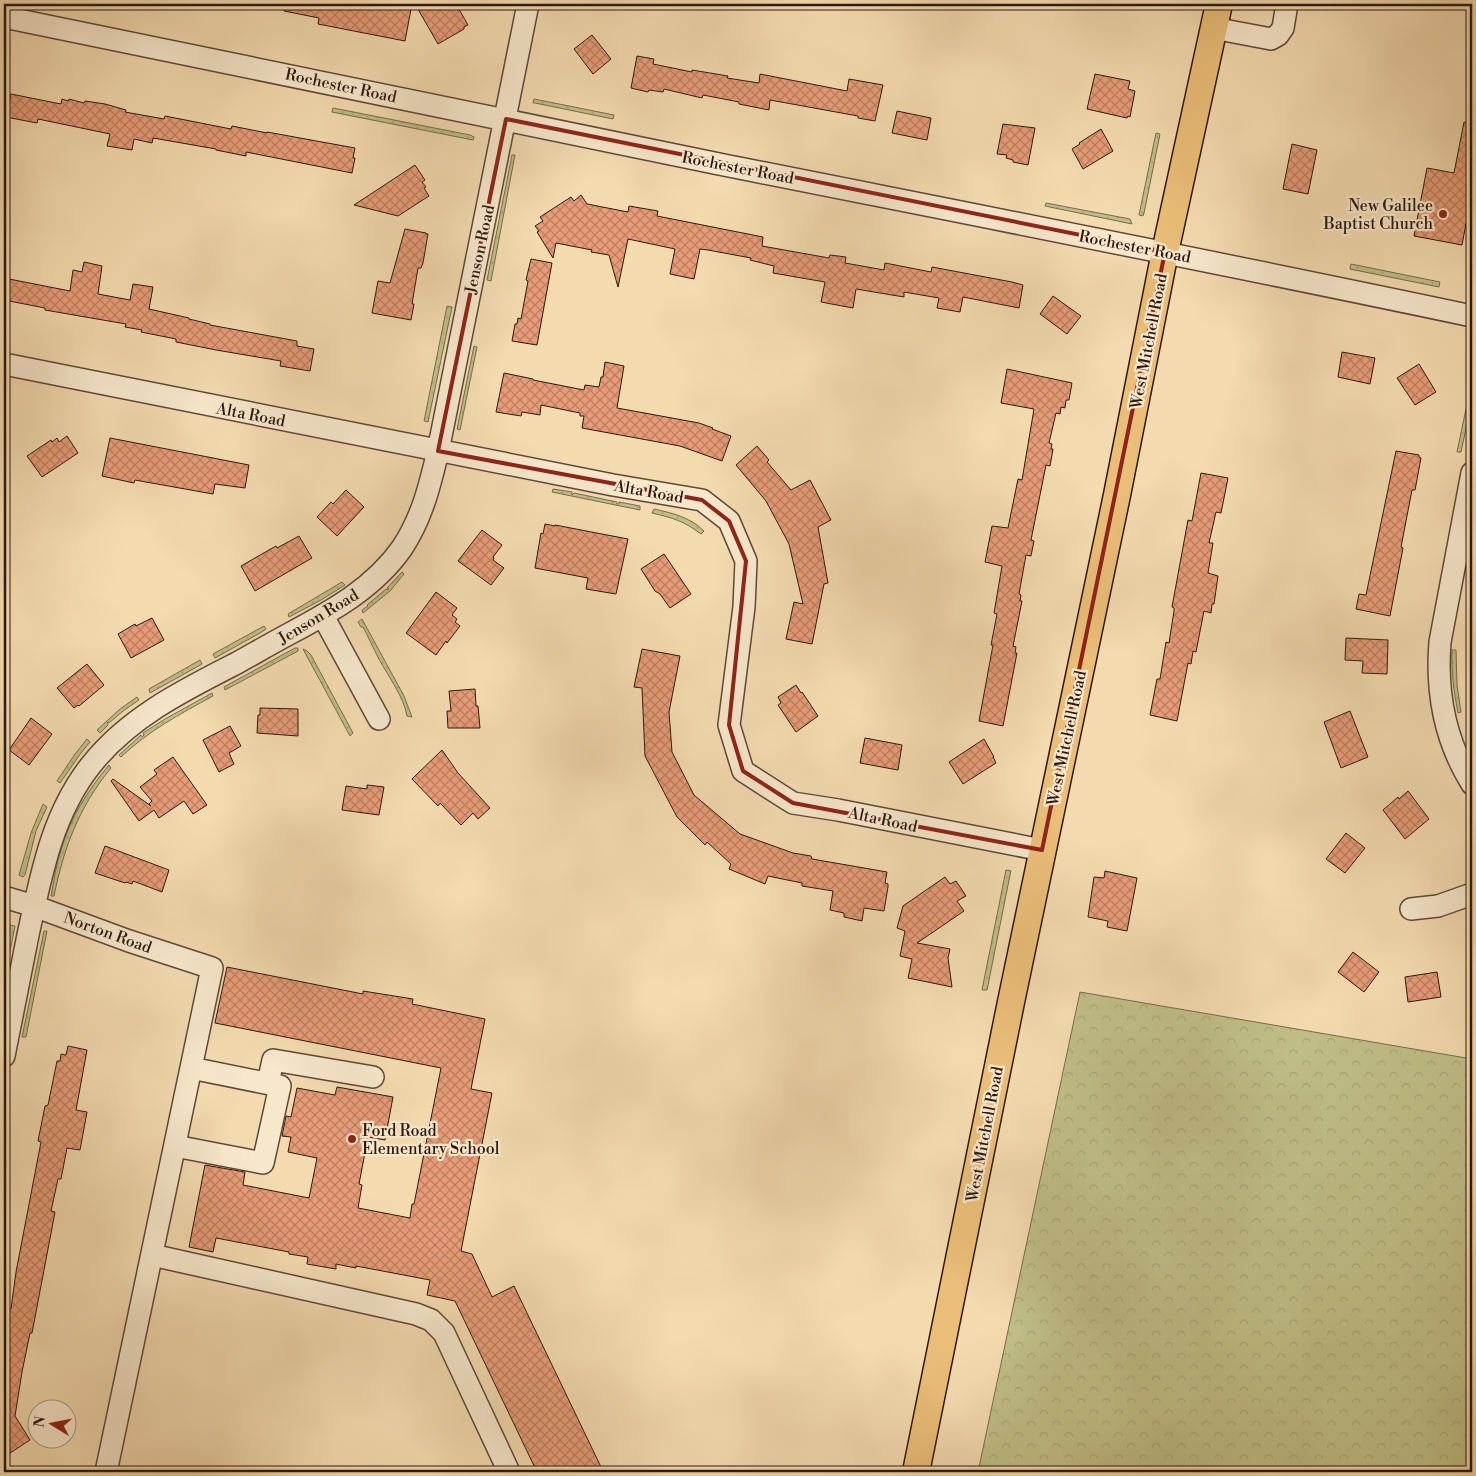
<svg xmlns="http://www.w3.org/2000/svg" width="1476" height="1476" font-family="'Libre Bodoni',serif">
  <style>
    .grass { fill: url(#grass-dots); stroke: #766b4c }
    .forest { fill: url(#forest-crowns); stroke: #766b4c }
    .building { fill: url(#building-cross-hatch); stroke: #2d1810 }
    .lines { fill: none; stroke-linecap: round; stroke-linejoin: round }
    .minor-casing { stroke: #5e4838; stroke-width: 24 }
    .major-casing { stroke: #2d1810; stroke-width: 29 }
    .minor { stroke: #f7e7cb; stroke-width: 21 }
    .major { stroke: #eabd78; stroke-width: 26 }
    .marked { fill: none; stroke: #8f2418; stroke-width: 4; stroke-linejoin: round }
    .poi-dot { fill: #8f2418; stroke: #f7e7cb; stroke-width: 2 }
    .labels { text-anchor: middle; stroke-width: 4.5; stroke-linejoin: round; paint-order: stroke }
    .street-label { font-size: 16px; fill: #2d1810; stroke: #f7e7cb }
    .poi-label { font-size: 16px; fill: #2d1810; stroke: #f7e7cb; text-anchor: end }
  </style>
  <defs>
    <pattern id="grass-dots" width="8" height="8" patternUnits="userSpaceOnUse" patternTransform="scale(1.25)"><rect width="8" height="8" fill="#c0be87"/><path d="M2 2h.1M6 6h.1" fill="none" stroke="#a5a374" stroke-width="1.8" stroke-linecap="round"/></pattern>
    <pattern id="forest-crowns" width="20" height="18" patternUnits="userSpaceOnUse" patternTransform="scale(1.25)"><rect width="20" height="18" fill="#c0be87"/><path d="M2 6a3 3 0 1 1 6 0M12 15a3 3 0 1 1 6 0" fill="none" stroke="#a5a374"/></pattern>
    <pattern id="building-cross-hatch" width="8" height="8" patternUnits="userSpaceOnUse" patternTransform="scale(1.25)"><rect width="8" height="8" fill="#e79c77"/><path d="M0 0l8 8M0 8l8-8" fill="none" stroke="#bc7e60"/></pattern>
  </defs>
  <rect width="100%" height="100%" fill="#f3daaf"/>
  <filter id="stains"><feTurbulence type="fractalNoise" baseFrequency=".004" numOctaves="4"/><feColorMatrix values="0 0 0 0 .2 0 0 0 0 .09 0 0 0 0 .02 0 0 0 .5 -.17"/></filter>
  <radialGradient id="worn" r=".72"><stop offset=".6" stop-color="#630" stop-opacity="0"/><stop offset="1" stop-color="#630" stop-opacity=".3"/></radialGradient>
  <path class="grass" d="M534 99 614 115 613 119 535 103H533Z
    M333 108 470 135 474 137 473 140 332 112Z
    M1156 133 1160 134 1144 213 1143 216 1139 215Z
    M512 155H515L491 281 487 280Z
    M1046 203 1130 219 1132 224 1045 206Z
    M1351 264 1440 282 1439 287 1350 269Z
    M447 306 452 307 428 422 424 421Z
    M474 346 477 347 460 430 457 429Z
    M1472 380V400L1461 452H1457Z
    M553 489 572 492V495L574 493 617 502V504H619V502L640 506V510L552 492Z
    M654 509C672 513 690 517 704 531L701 534C684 521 673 518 652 513Z
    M402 572 404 574 390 591 363 613 362 610 368 606 367 605 386 589 387 590 389 589 387 588Z
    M342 582 345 585 321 600 289 617 288 614Z
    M362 619 404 696 412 717 407 716C404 697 388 676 379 659 373 648 368 636 363 627H361L358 622Z
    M264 626 266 629 260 633 215 658 213 654Z
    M295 648H298V651L225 690 224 687Z
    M303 649 307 651 311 655 353 733 350 736Z
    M1452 650H1456L1457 685 1461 712 1458 713C1454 692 1451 672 1452 650Z
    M200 660 202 664 150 693 149 689Z
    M212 693 213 696C180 714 148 731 121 757L119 755 141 735 142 737 144 735 143 733 165 719Z
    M137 697 139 700 123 711 109 723 108 722 107 723 108 725 100 733 97 730 120 709Z
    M87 739 90 742 81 753 60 783 57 781 75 754Z
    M109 765 111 768C79 807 64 847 54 896H51C54 880 56 865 61 850 70 818 88 790 109 765Z
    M43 804 47 807 36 831 25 875 23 877 19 875 31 833Z
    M1006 870 1011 871 1010 875 987 990H982Z
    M10 925 15 926 4 981V954Z
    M44 931H47L26 1037H22Z"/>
  <path class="forest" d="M1080 992 1472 1059V1472H978Z"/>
  <path class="building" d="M285 4H412L405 41 318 24 319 18 284 11Z
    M415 4H456L468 25 464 27V29L438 44Z
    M592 35 611 59 593 74 574 49Z
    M637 56 654 59 653 64 692 72V70L728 76 727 78 759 83 760 74 847 91 849 79 883 85 875 121 858 118V116L770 100 769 110 739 104V102L703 95 702 98 664 89 663 92 649 90 648 92 631 88Z
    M1095 74 1130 81 1128 89 1135 91 1130 117 1128 116 1127 118 1087 109Z
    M11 94 61 104 62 99 68 101 69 99 84 103 85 101 105 104 126 110 125 112 164 119 165 116 231 129 232 126 267 133V132L355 148 353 158H355L352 173 246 152V156L216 150V149L153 138 152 143 134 139 132 150 107 146 110 134 38 119 37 123 6 117Z
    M897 111 931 118 927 140 892 133Z
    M1464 122 1472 123V192L1462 245 1414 236 1427 168 1454 173Z
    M1003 124 1035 128 1028 165 1013 162V160L1006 158 1007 155 997 154Z
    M1101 129 1113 151 1083 169 1072 149 1080 144 1079 143Z
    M1292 144 1317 150 1308 194 1283 189Z
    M415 165 425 180 422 182 426 187 424 188 429 196 398 216 354 205Z
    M581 195 587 204 628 212 629 206 658 211 657 216 763 237 762 246 829 258 830 255 846 257 845 263 884 270 885 263 931 272 932 267 1012 282 1023 285 1019 308 963 297 960 312 937 308 939 298 904 292V297L856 289 853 308 821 302 825 282 773 273 774 266 750 260 751 258 708 250 700 249 694 279 670 274 675 249 628 239 618 287 609 255 591 252 592 250 556 243 553 258 537 232 539 231 535 226 543 221 540 217 571 197 574 201Z
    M405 229 426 233V234H428L423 263 421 268H418L412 304H414L411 320 372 313 378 281 390 283Z
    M531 259 552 263 537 345 512 341 515 324H517L518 318 521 319 528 281 526 280Z
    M84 262 102 266 98 294 130 300 133 284 153 287 149 309 189 318V319L210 324V325L297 341V346L314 349 310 371 280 366 281 361 216 350 176 342V339L141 332 142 330 125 327 126 324 45 310V308L4 300V278L70 291 73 270 82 272Z
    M1053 296 1081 316 1067 334 1040 314Z
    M1342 352 1375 358 1370 384 1338 377Z
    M605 362 624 366 617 408 699 423 713 428 712 429 731 436 722 461 680 446 582 428 584 416H580V413L541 405 540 415 522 412 521 416 496 412 504 373 533 379V380L584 390 585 385 599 387 601 377H603Z
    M1419 364 1436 392 1415 405 1397 378Z
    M1007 369 1072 383 1069 400H1066L1065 408 1061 407 1060 414 1056 413 1049 443 1052 444 1051 449H1053L1050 466 1046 465 1031 540 1034 541 1031 556 1026 555 1019 594 1021 595 1020 601H1022L1013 646 1016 647 1015 653H1017L1003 726 979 721 993 645H991L997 614 994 613 1002 566 985 562 992 526 1008 528 1018 479 1022 480 1034 409 1001 403Z
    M67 436 78 453 42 477 27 456 51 440 52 442 57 438 59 442Z
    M110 438 249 465 245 488 215 484 213 494 135 480 134 483 102 476Z
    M757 446 769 460 767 462 791 490 810 480 831 520 818 527 828 583 824 584 812 644 786 639 794 602 803 604 789 544 766 501 736 465Z
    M1396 451 1419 455V457L1421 458 1415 490H1412L1401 547 1403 548 1390 616 1356 609 1359 594 1366 595Z
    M1201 473 1228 478 1221 513 1216 512 1209 543H1213L1208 573 1218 576 1214 604H1212L1211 613 1204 611 1196 652 1193 651 1191 664 1188 663 1177 721 1150 715 1157 679H1160L1166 642 1169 643 1174 611V608L1172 607 1188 520 1192 521Z
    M346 490 364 507 337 536 317 517 331 502 333 504Z
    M545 524 555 526V525L628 539 616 594 586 589 588 578 535 568 541 533 543 534Z
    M482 530 502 545 493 557 494 558 493 560 504 568 491 585 458 561Z
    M299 536 312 558 255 591 241 566 276 546 277 548Z
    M664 554 691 594 670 608 660 594 655 591 641 569Z
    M436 592 457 608 452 615 457 619 455 622 460 626 447 643 446 641 436 655 406 633Z
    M152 618 164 640 131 658 118 634 135 624 136 626Z
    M1346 638 1388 640 1387 674 1362 673 1363 661 1345 660Z
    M642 649 680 656 669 712 672 752 694 795 740 834 793 853 811 856 812 859 887 872 885 883 888 884V887L884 911 864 908 862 921 844 917V913L830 910 833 891 802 886V883L768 876 765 884 729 869 731 864 707 842 705 845 677 817 645 756 642 688 634 687Z
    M87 664 104 685 79 706 78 705 74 708 57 688Z
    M796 685 801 693 802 692 818 716 796 732 778 705 781 703 778 697Z
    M475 689 476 706H478L480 728H448L447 711H451L449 691Z
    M260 708 298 709V736L257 733 258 715H260Z
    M1350 711 1368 757 1341 768 1324 722Z
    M31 718 52 734 29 765 9 750Z
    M230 726 241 746 229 753 234 764 219 772 203 740Z
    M865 738 902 745 898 770 860 763Z
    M984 739 994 757H993L996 763 963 784 949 762Z
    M442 750 458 773 490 808 478 819 473 813 461 825 440 803 438 806 412 779Z
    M173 757 207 805 193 814 184 801 159 818 154 810 139 821 111 781 113 779 151 806 149 804 152 801 140 787 157 774 154 770Z
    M367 785 384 787 379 815 342 810 346 786 367 789Z
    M1408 791 1429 819 1405 839 1383 810 1398 797 1399 799Z
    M1346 833 1365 848 1345 873 1326 859Z
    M105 846 169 870 162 892 133 881 132 884 126 882 125 883 95 873Z
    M1105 871 1137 878 1127 931 1107 927 1108 921 1088 917 1094 877 1104 878Z
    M945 877 950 884 956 881 966 896 957 901 964 911 917 943 950 949 948 958 952 987 908 978 912 959 900 956 905 931 897 928 903 906Z
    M1353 952 1379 972 1364 992 1338 972Z
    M227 967 363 994V991L413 999 412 1004 485 1019 471 1089 492 1093 461 1251 472 1254 492 1297 514 1286 601 1467 591 1472H537L455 1301 427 1295 430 1280 356 1266V1268L336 1264V1269L307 1264 308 1257 289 1254V1252L216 1238 213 1252 189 1247 205 1165 245 1172 243 1185 309 1198 317 1158 288 1152 291 1137 282 1136 286 1116 291 1117 297 1088 335 1095 337 1087 393 1097 385 1140 368 1137 359 1184 362 1185 358 1208 410 1218 412 1204H414L441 1068 215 1023Z
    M1437 972 1441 997 1408 1002 1405 977Z
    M68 1046 87 1050 76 1110 87 1112 80 1150 67 1148 61 1179H58L51 1211 55 1212 52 1228 32 1333H30L22 1372 15 1416 30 1440 4 1457V1308L11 1309 16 1272 41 1142 38 1141 45 1106 48 1105 57 1061H60L61 1054 66 1055Z"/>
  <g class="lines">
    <defs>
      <path id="minor" d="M4 17C243 64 481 116 719 164 970 214 1222 263 1472 316
        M1213 28 1271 39 1278 35 1283 28 1287 4
        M4 364 613 485 702 500 729 521 746 561 744 607 729 725 743 771 793 803 838 810 1042 850
        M1472 473 1440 642C1436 692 1445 741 1472 784
        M323 616 379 719
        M4 897 34 906 129 941 212 968 106 1472
        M1411 909 1438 906 1472 894
        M4 1056C12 1016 20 975 28 935 41 875 52 814 91 765 129 717 184 690 237 663 255 653 272 643 289 634 332 611 374 588 402 548 422 518 430 485 438 451L528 4
        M268 1083 273 1060 373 1077
        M175 1146 263 1163 280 1086 191 1068
        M152 1255 416 1314 431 1320 444 1333 509 1472"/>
      <path id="major" d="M916 1472 1011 1002 1117 495 1165 252 1219 4"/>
    </defs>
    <use href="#minor" class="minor-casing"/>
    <use href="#major" class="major-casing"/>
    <use href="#minor" class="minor"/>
    <use href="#major" class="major"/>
  </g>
  <path class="marked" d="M506 119 1165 252 1042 850 793 803 743 771 729 725 746 561 729 521 702 500 438 451Z"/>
  <g class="poi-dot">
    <circle cx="1443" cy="214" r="5"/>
    <circle cx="352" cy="1139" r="5"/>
  </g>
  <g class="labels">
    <g class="street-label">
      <text transform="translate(341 85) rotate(12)" y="6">Rochester Road</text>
      <text transform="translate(738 167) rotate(11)" y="6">Rochester Road</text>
      <text transform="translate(1135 246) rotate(11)" y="6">Rochester Road</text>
      <text transform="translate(479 249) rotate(-78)" y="6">Jenson Road</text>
      <text transform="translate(1148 341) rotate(-79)" y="6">West Mitchell Road</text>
      <text transform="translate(251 414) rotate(11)" y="6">Alta Road</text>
      <text transform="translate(649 491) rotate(10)" y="6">Alta Road</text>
      <text transform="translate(318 616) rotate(-31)" y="6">Jenson Road</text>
      <text transform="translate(1066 738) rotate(-78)" y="6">West Mitchell Road</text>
      <text transform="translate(883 819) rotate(12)" y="6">Alta Road</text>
      <text transform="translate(108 932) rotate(20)" y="6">Norton Road</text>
      <text transform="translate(984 1134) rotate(-79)" y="6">West Mitchell Road</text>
    </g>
    <g class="poi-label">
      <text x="1433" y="211">New Galilee<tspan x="1433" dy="18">Baptist Church</tspan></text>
      <text x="362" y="1136" text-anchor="start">Ford Road<tspan x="362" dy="18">Elementary School</tspan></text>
    </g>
  </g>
  <rect width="1476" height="1476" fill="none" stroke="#f3daaf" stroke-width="20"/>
  <rect x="5" y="5" width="1466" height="1466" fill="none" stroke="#2d1810" stroke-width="2.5"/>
  <rect x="10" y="10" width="1456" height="1456" fill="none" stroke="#2d1810"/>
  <g transform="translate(52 1424) rotate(280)"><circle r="24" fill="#f7e7cb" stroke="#a69480"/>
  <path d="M0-4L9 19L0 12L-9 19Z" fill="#8f2418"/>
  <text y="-8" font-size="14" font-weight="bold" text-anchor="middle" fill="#2d1810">N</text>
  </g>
  <rect width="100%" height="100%" filter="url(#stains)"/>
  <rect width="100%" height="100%" fill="url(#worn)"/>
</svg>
